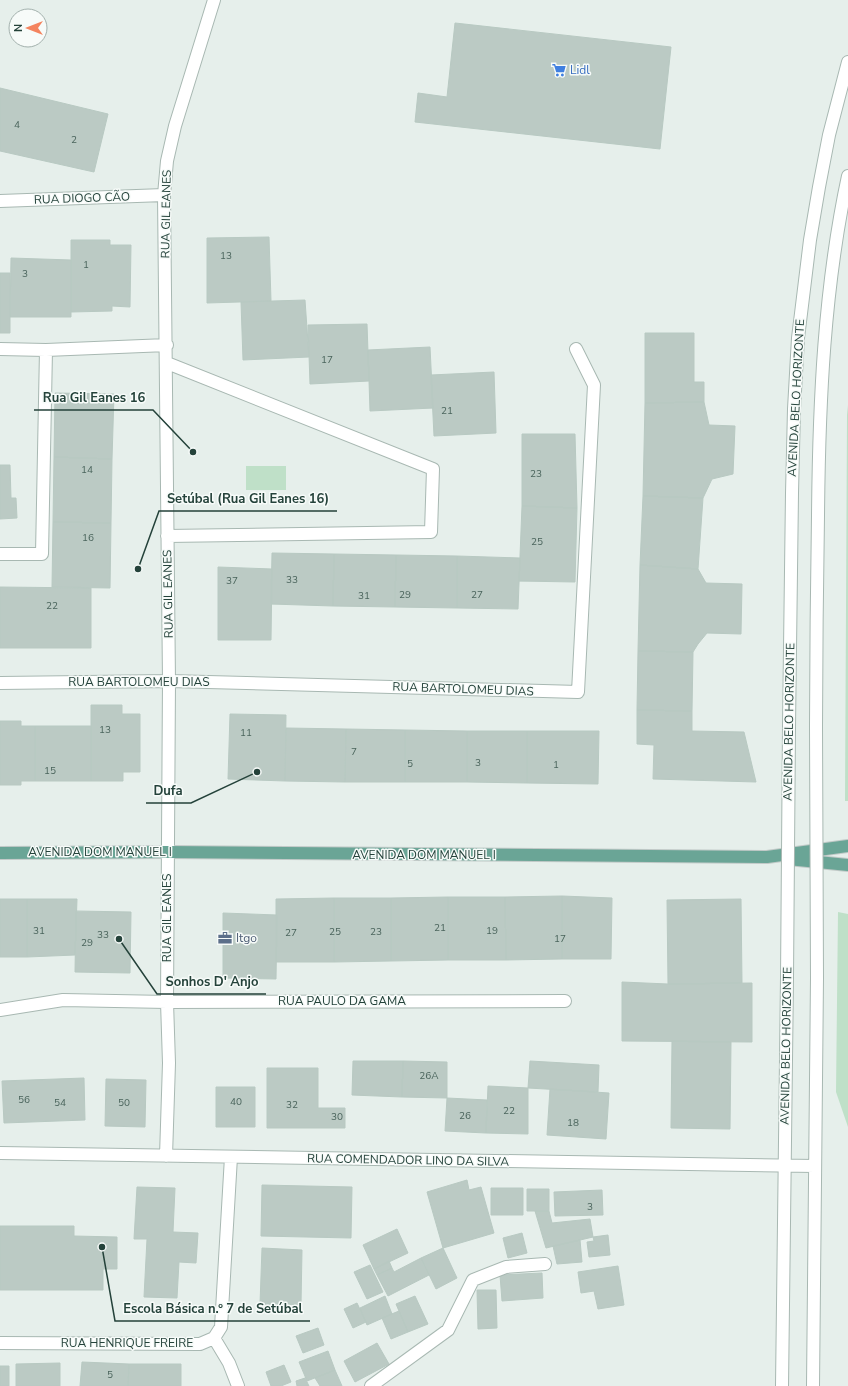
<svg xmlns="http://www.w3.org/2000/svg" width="848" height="1386" font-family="'Nunito Sans',sans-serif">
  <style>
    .green { fill: #bfe0c8 }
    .building { fill: #bbcac4; stroke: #b8c9c2 }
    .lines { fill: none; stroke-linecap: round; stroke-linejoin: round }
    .minor-casing { stroke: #a8b8b2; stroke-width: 14 }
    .major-casing { stroke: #c2cac8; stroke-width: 14 }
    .minor { stroke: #fff; stroke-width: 12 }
    .major { stroke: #6aa596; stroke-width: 12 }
    .minor-bridge-casing { stroke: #a8b8b2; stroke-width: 14; stroke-linecap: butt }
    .minor-bridge { stroke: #fff; stroke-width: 12 }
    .labels { text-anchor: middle; stroke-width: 3; stroke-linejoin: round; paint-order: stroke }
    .number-label { font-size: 10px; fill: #4a645c }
    .shop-label { font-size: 12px; fill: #366cbe; stroke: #f7fbf9; text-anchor: start }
    .street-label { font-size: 12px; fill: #24423a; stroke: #f7fbf9 }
    .service-label { font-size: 12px; fill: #4e5e75; stroke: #f7fbf9; text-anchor: start }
    .leader { fill: none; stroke: #24423a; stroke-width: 1.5 }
    .callout-dot { fill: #24423a; stroke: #f7fbf9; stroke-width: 1.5 }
    .callout-label { font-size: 13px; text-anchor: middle; font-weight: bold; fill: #24423a; stroke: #f7fbf9; stroke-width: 3; stroke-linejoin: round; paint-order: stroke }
  </style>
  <rect width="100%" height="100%" fill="#e6efeb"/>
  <path class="green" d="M848 405V801H845L847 415Z
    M246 466H286V490H246Z
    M838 912 848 914V1127L836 1092Z"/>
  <path class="building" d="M455 23 671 47 660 149 415 122 418 93 447 97Z
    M0 88 108 114 94 172 0 151Z
    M269 237 271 301 207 303V238Z
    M71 240H110V245H131L130 307 112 306V311L71 312Z
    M11 258 71 260V317H10Z
    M0 273H10V333H0Z
    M305 300 309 357 243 360 241 302Z
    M367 324 369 381 310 384 308 325Z
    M645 333H694V382H704V402L645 403Z
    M430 347 433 408 370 411 368 350Z
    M494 372 496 433 434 436 431 375Z
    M55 393 114 394 112 459 54 457Z
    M704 402 709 425 735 426 733 474 712 479 703 498 643 496 645 403Z
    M522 434H575L577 508 522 506Z
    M54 457 112 459 111 523 53 522Z
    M0 465H10L11 498H16L17 518 0 519Z
    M643 496 703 498 698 569 640 565Z
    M522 506 577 508 575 582 519 581Z
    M53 522 111 523 110 588 52 587Z
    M272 553 334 554 333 606 271 604Z
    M334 554 396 555 395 607 333 606Z
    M396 555 457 556V608L395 607Z
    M457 556 520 558 518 609 457 608Z
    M640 565 698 569 706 583 742 584 741 634 707 633 698 644 693 652 638 651Z
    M218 567 272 569 271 640H218Z
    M0 587 91 588V648H0Z
    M638 651 693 652 692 711 637 710Z
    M91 705H122V714H140V772H123V781H91Z
    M637 710 692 711V731L744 732 756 782 653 779 654 745 637 744Z
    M230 714 286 715 285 781 228 779Z
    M0 721H21V726H35V781H21V785H0Z
    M35 726H91V781H35Z
    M286 728 346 729 345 782 285 781Z
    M346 729 405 730V782H345Z
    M405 730 467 731V782H405Z
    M467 731H527V783L467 782Z
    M527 731H599L598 784 527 783Z
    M562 896 612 898 611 959H562Z
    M562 896V959L506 960 505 897Z
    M448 897H505L506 960H448Z
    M448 897V960L391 961V898Z
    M334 898H391V961L334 962Z
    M334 898V962H276V899Z
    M0 899H27V957H0Z
    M27 899H77L75 955 27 957Z
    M741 899 742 983 668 984 667 900Z
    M76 911 131 912 130 973 75 972Z
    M223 913 277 915 276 979 223 978Z
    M622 982 668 984 752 983V1042L622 1041Z
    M672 1041 731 1042 730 1129 671 1128Z
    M353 1061H403L402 1097 352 1095Z
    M403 1061 447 1062V1098L402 1097Z
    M530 1061 599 1065 598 1092 528 1088Z
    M267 1068H318V1108H345V1128H267Z
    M84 1078 85 1120 4 1123 2 1081Z
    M106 1079 146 1080 145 1127 105 1126Z
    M488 1086 528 1088V1134L486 1133Z
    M216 1087H255V1127H216Z
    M550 1089 609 1093 606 1139 547 1135Z
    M447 1098 487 1100 486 1133 445 1131Z
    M467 1180 469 1190 481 1187 494 1233 443 1248 427 1192Z
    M262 1185 352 1187 351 1238 261 1236Z
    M137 1187 175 1188 173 1232 198 1233 196 1263 179 1262 177 1298 144 1297 147 1239H134Z
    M491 1188H523V1215H491Z
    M527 1189H549V1211H527Z
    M602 1190 603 1215 555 1216 554 1192Z
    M535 1211H549L552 1223 590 1219 593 1237 546 1248Z
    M0 1226H74V1236L117 1237V1269H103V1290H0Z
    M397 1229 408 1253 374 1269 363 1245Z
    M522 1233 527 1253 508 1258 503 1238Z
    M608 1235 610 1255 589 1257 587 1242 594 1241 593 1237Z
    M580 1240 582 1262 557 1264 553 1246Z
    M262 1248 302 1250 301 1305 260 1304Z
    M443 1248 457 1278 436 1289 421 1258Z
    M421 1258 429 1275 388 1296 377 1275 392 1268 394 1272Z
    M389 1261 392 1268 377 1275 374 1269Z
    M370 1265 383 1292 367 1299 354 1272Z
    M618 1266 624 1305 598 1309 594 1291 581 1293 578 1272Z
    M542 1273 543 1298 502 1301 500 1275Z
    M477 1290H496L497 1328 478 1329Z
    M385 1296 392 1314 367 1325 360 1308Z
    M415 1296 428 1324 408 1332 396 1304Z
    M357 1303 366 1322 353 1328 344 1309Z
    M399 1311 408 1332 391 1339 382 1318Z
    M318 1328 324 1345 303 1353 296 1336Z
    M377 1343 389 1364 355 1382 344 1361Z
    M328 1351 335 1370 307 1381 299 1362Z
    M82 1362 129 1364 128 1386H80Z
    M60 1363V1386H16V1364Z
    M129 1364H181V1386H128Z
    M284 1365 291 1382 281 1386H271L266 1372Z
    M0 1366H9V1386H0Z
    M335 1370 342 1386H320L315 1378Z
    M305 1378 309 1386H297L296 1381Z"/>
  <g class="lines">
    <defs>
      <path id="minor" d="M0 201 164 195
        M0 349 46 350 167 345
        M167 363 433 469 431 532 167 536
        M0 554H42L46 350
        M0 683 169 681 578 692 594 385 576 349
        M789 727 792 493 794 409 798 338 810 240 819 187 829 135 848 62
        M816 727C816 657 817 586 818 516 819 402 824 288 848 176
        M0 1010 63 1000 167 1002 565 1001
        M0 1153 815 1166
        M166 1156 169 1063 167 1002 169 681 164 195 167 161 175 126 214 0
        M214 1338 229 1363 238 1386
        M0 1343 200 1344 214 1338 221 1327 231 1157
        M371 1386 448 1330 473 1280 506 1267 545 1264
        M782 1386 787 978
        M813 1386 817 978"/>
      <path id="major" d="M0 853 167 852 767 857 848 846
        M788 859 848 865"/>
    </defs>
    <use href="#minor" class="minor-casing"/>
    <use href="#major" class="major-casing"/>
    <use href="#minor" class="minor"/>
    <use href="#major" class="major"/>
    <defs>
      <path id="minor-bridge" d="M816 727 817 978
        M787 978 789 727"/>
    </defs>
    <use href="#minor-bridge" class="minor-bridge-casing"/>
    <use href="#minor-bridge" class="minor-bridge"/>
  </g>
  <defs>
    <symbol id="supermarket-bare" viewBox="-9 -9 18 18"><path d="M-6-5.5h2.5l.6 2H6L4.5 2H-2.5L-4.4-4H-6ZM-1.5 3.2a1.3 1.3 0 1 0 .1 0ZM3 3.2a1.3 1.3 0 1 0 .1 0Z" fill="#3f7fe0" stroke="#f7fbf9" stroke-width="2.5" paint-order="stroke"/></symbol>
    <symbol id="office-bare" viewBox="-9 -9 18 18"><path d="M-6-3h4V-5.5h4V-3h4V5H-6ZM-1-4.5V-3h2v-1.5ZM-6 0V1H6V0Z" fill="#5c6f8a" stroke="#f7fbf9" stroke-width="2.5" paint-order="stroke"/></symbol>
  </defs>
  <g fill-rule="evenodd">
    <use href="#supermarket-bare" x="549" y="60" width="20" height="20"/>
    <use href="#office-bare" x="215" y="928" width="20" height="20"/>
  </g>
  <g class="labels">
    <g class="number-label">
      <text x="17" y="128">4</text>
      <text x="74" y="143">2</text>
      <text x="226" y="259">13</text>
      <text x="86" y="268">1</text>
      <text x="25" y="277">3</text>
      <text x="327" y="363">17</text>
      <text x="447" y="414">21</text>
      <text x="87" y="473">14</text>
      <text x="536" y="477">23</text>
      <text x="88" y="541">16</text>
      <text x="537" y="545">25</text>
      <text x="292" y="583">33</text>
      <text x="232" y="584">37</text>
      <text x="405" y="598">29</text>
      <text x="477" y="598">27</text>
      <text x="364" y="599">31</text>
      <text x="52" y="609">22</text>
      <text x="105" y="733">13</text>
      <text x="246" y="736">11</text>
      <text x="354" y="755">7</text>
      <text x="478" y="766">3</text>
      <text x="410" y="767">5</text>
      <text x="556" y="768">1</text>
      <text x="50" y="774">15</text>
      <text x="440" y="931">21</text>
      <text x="39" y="934">31</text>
      <text x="492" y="934">19</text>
      <text x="335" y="935">25</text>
      <text x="376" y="935">23</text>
      <text x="291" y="936">27</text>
      <text x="103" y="938">33</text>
      <text x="560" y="942">17</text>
      <text x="87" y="946">29</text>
      <text x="429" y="1079">26A</text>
      <text x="24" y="1103">56</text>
      <text x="236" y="1105">40</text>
      <text x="60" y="1106">54</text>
      <text x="124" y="1106">50</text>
      <text x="292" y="1108">32</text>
      <text x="509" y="1114">22</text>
      <text x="465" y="1119">26</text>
      <text x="337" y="1120">30</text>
      <text x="573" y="1126">18</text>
      <text x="590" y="1210">3</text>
      <text x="110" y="1378">5</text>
    </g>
    <g class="shop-label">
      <text x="570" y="74">Lidl</text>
    </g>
    <g class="street-label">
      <text transform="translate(82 198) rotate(-2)" y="4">RUA DIOGO CÃO</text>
      <text transform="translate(166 214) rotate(-89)" y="4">RUA GIL EANES</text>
      <text transform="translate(796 398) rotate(-87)" y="4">AVENIDA BELO HORIZONTE</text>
      <text transform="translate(168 594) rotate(-91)" y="4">RUA GIL EANES</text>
      <text x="139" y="686">RUA BARTOLOMEU DIAS</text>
      <text transform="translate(463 689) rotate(2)" y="4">RUA BARTOLOMEU DIAS</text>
      <text transform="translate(789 722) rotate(-89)" y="4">AVENIDA BELO HORIZONTE</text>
      <text x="100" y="856">AVENIDA DOM MANUEL I</text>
      <text x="424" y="859">AVENIDA DOM MANUEL I</text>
      <text transform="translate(167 918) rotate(-90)" y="4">RUA GIL EANES</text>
      <text x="342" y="1005">RUA PAULO DA GAMA</text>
      <text transform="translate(786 1046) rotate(-89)" y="4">AVENIDA BELO HORIZONTE</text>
      <text transform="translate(408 1160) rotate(1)" y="4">RUA COMENDADOR LINO DA SILVA</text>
      <text x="127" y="1347">RUA HENRIQUE FREIRE</text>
    </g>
    <g class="service-label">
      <text x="236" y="942">Itgo</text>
    </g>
  </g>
  <path class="leader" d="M193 452L153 410H34M138 569L159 511H337M257 772L191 803H146M119 939L157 994H266M102 1247L115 1321H310"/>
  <g class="callout-dot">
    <circle cx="193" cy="452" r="4"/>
    <circle cx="138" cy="569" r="4"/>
    <circle cx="257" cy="772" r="4"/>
    <circle cx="119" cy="939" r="4"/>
    <circle cx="102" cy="1247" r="4"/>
  </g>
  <g class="callout-label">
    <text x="94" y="402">Rua Gil Eanes 16</text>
    <text x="248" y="503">Setúbal (Rua Gil Eanes 16)</text>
    <text x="168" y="795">Dufa</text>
    <text x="212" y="986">Sonhos D' Anjo</text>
    <text x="213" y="1313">Escola Básica n.º 7 de Setúbal</text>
  </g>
  <g transform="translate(28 28) rotate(270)"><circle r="19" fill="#f7fbf9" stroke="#a3b1ad"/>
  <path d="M0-3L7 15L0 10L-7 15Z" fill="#f4845f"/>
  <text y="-6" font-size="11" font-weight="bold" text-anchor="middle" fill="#24423a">N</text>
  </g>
</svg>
